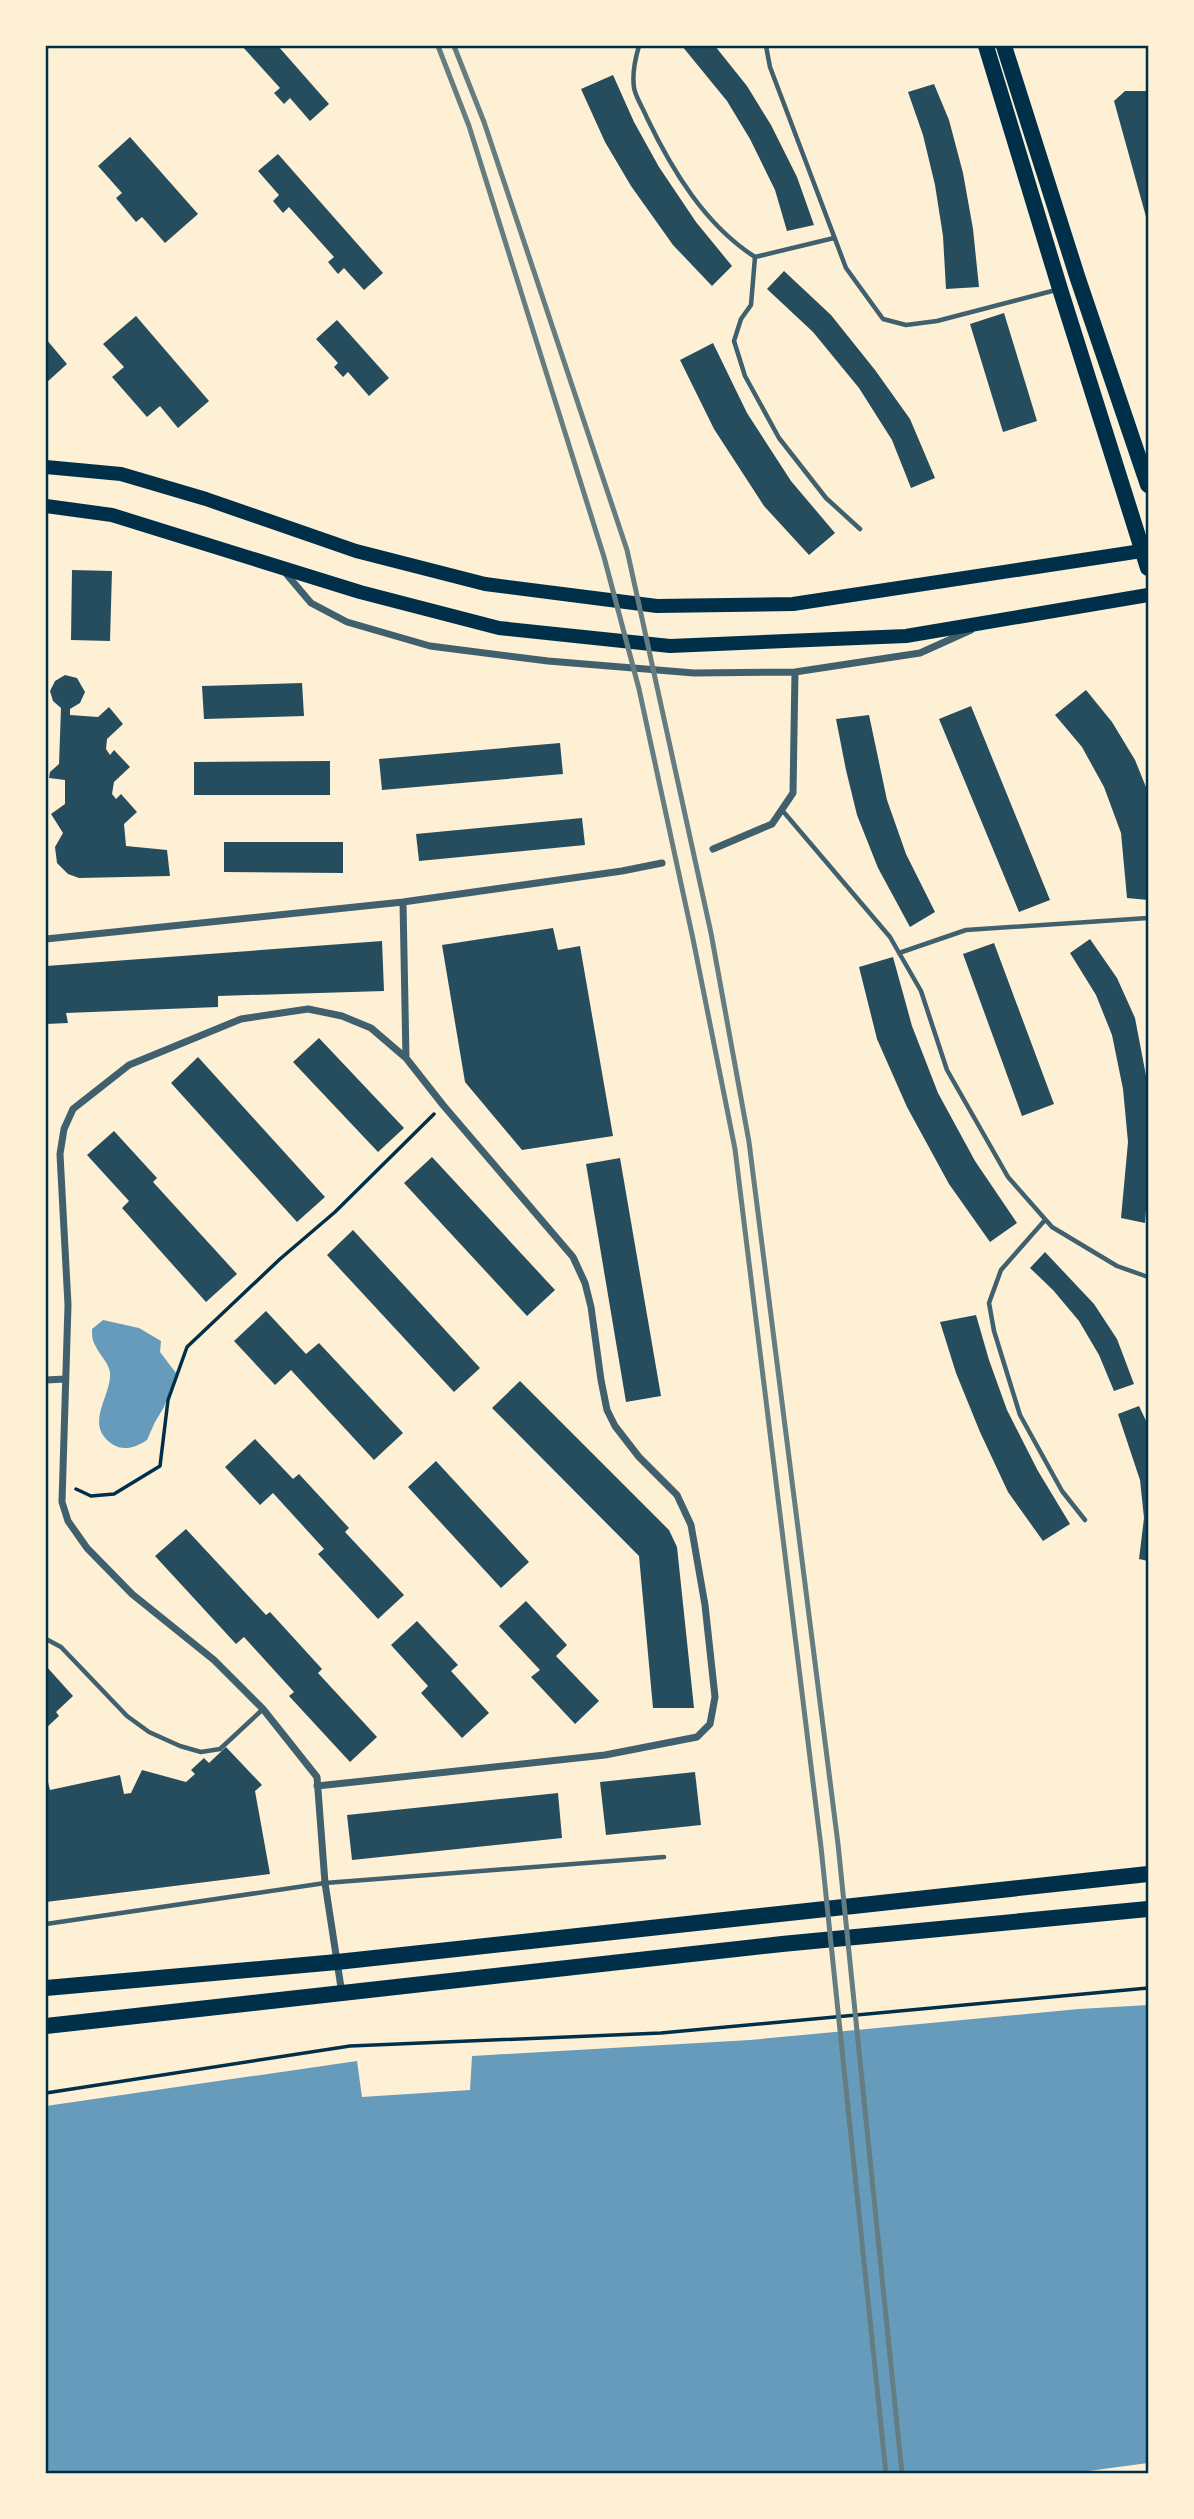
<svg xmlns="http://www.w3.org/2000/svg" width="1194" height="2519" font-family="'Fira Sans Condensed',sans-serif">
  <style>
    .water { fill: #669bbc }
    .building { fill: #264d5e }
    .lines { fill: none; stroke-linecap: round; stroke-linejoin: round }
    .path { stroke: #003049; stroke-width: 3.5 }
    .service { stroke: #3f606c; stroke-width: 4.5 }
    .minor { stroke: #3f606c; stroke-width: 7 }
    .secondary { stroke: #003049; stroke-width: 14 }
    .primary { stroke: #003049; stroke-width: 16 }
    .rail { stroke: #657d81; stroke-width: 5 }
    .neatline { fill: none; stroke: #003049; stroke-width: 2.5 }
  </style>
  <rect width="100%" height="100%" fill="#fdf0d5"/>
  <path class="water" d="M103 1320 139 1328 161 1341 160 1352 176 1373 164 1407 155 1422 147 1440C136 1447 124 1452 112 1444 83 1424 112 1396 110 1373 109 1362 99 1355 95 1345 92 1340 92 1334 92 1329Z
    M1148 2005V2463L1066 2474 46 2473V2106L357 2061 362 2097 470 2090 472 2056 750 2040 1079 2009Z"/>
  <path class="building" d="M242 46H278L329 104 310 121 290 98 284 104 274 93 280 88Z
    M682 46H715L747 86 771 125 797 177 814 225 787 231 775 190 750 139 727 101Z
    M613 75 634 122 659 167 696 222 732 266 712 286 673 245 631 186 605 142 581 89Z
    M934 84 949 120 963 173 973 229 979 287 946 289 943 236 935 185 923 135 908 92Z
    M1125 91H1148V224L1114 101Z
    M130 137 198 214 165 243 142 217 136 222 116 198 122 193 98 166Z
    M278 154 383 273 364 290 344 268 338 274 328 262 334 257 289 207 283 213 273 201 279 195 258 171Z
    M784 271 831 315 875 370 910 419 935 478 911 488 892 440 859 388 813 332 767 289Z
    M1004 313 1037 421 1003 432 970 324Z
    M136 316 209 401 178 428 160 406 147 417 112 377 124 367 103 344Z
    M337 320 389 378 369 396 348 372 343 377 334 367 338 363 316 339Z
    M46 339 67 364 46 383Z
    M713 343 747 413 791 481 835 533 809 555 764 506 714 429 680 360Z
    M72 570 112 571 110 641 71 640Z
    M65 675 77 678 85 692 80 703 70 709V715L98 717 109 707 123 724 107 739 106 749 110 755 114 750 130 767 114 782 112 794 116 799 121 794 137 812 124 824 126 846 167 850 170 876 79 878 68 874 57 863 55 847 63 833 51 814 65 804V780L49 778 50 772 59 764 61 708 53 701 50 691 55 681Z
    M302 683 304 716 204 719 202 686Z
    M1086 690 1112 722 1135 760 1148 792V900L1127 898 1121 833 1104 787 1082 747 1055 715Z
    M971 706 1050 900 1019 912 939 719Z
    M869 715 887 800 906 854 935 912 910 927 878 868 857 815 846 770 836 719Z
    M560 743 563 774 382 790 379 759Z
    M330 761V795H194V762Z
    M582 818 585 845 419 861 416 834Z
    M224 842H343V873L224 872Z
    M553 928 558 950 580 946 613 1136 522 1150 465 1082 442 945Z
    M1090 939 1117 978 1135 1018 1147 1081 1148 1184 1145 1223 1121 1218 1128 1142 1123 1089 1112 1035 1096 995 1070 953Z
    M382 941 384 991 218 996V1007L66 1013 68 1023 46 1024V966Z
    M994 943 1054 1104 1022 1116 963 954Z
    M893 957 912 1026 938 1093 975 1161 1017 1223 990 1242 949 1184 907 1107 877 1039 859 967Z
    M319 1038 404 1128 378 1152 293 1062Z
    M198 1057 325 1197 297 1222 171 1083Z
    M114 1131 157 1178 153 1182 237 1274 206 1302 122 1208 129 1201 87 1155Z
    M432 1157 555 1290 527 1316 404 1183Z
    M620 1158 661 1396 626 1402 586 1164Z
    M353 1230 480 1368 454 1392 327 1255Z
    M1045 1252 1094 1304 1117 1339 1134 1384 1114 1391 1099 1355 1079 1321 1053 1290 1030 1268Z
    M266 1311 306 1354 319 1343 403 1433 374 1460 291 1370 275 1385 234 1341Z
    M976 1315 989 1360 1007 1410 1038 1471 1070 1524 1043 1541 1008 1492 980 1432 956 1373 940 1322Z
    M520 1381 669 1530 677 1547 694 1708H653L639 1556 492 1408Z
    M1139 1406 1148 1425V1561L1139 1559 1144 1518 1140 1480 1118 1414Z
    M255 1439 293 1479 299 1474 349 1528 345 1532 404 1595 378 1619 318 1554 324 1549 273 1493 260 1505 225 1467Z
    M436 1461 529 1562 501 1588 408 1487Z
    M186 1529 266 1615 270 1612 322 1669 318 1673 377 1737 350 1762 289 1696 294 1692 244 1637 236 1644 155 1556Z
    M526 1601 567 1645 556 1656 599 1701 575 1724 531 1677 540 1670 499 1626Z
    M417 1621 458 1665 451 1671 489 1713 462 1738 421 1693 428 1686 391 1645Z
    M46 1666 73 1696 56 1712 59 1716 46 1728Z
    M226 1747 262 1785 255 1791 270 1874 46 1902V1774L50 1790 120 1775 124 1794 131 1793 142 1770 186 1782 195 1774 191 1770 204 1758 209 1763Z
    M695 1772 701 1825 606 1835 600 1782Z
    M558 1793 562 1838 352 1860 347 1815Z"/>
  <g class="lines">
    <path class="path" d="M76 1489 91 1496 114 1494 160 1466 168 1400 187 1347 280 1259 335 1212 434 1114
      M46 2093 350 2046 661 2033 1148 1988"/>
    <path class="service" d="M639 46C635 59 632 73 634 88 636 98 643 108 647 118 672 170 705 225 755 257L834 238
      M766 46 770 67 846 268 883 319 906 325 937 321 1056 290
      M755 257 751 305 741 319 734 341 745 376 779 438 826 498 860 529
      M782 810 890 937 921 991 947 1070 1008 1177 1052 1227 1117 1266 1148 1277
      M899 953 966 930 1148 918
      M1045 1220 1001 1270 989 1303 994 1331 1020 1415 1062 1491 1085 1520
      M46 1639 61 1647 127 1716 149 1732 180 1746 201 1752 220 1749 262 1710
      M46 1924 325 1883 664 1857"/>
    <path class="minor" d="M283 570 311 603 347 622 430 646 548 661 694 673 795 672 920 653 971 630
      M713 849 772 824 793 793 795 672
      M403 902 406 1058
      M46 939 403 902 622 871 662 863
      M46 1380 65 1379
      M317 1786 605 1755 697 1737 710 1724 715 1697 705 1605 691 1525 677 1495 639 1457 615 1426 607 1410 601 1380 591 1307 585 1283 573 1257 443 1105 406 1058 371 1028 342 1016 308 1009 241 1019 129 1065 73 1109 64 1129 60 1154 68 1305 62 1502 68 1521 87 1548 132 1594 214 1660 263 1709 317 1777 325 1883 342 1994"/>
    <path class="secondary" d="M46 467 121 474 206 499 356 551 485 584 657 606 793 604 1148 550
      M46 506 112 515 360 592 499 628 670 646 906 636 1148 595"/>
    <path class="primary" d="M986 46 1060 289 1148 568
      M1004 46 1078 279 1148 485
      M46 1988 337 1962 1148 1874
      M46 2026 782 1944 1148 1909"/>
    <path class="rail" d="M438 46 469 126 604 557 639 689 693 939 735 1149 821 1847 886 2474
      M454 46 484 122 627 550 711 933 749 1142 838 1844 902 2474"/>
  </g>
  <rect width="1194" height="2519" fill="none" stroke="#fdf0d5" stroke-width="94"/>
  <rect x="47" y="47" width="1100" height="2425" class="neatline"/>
</svg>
